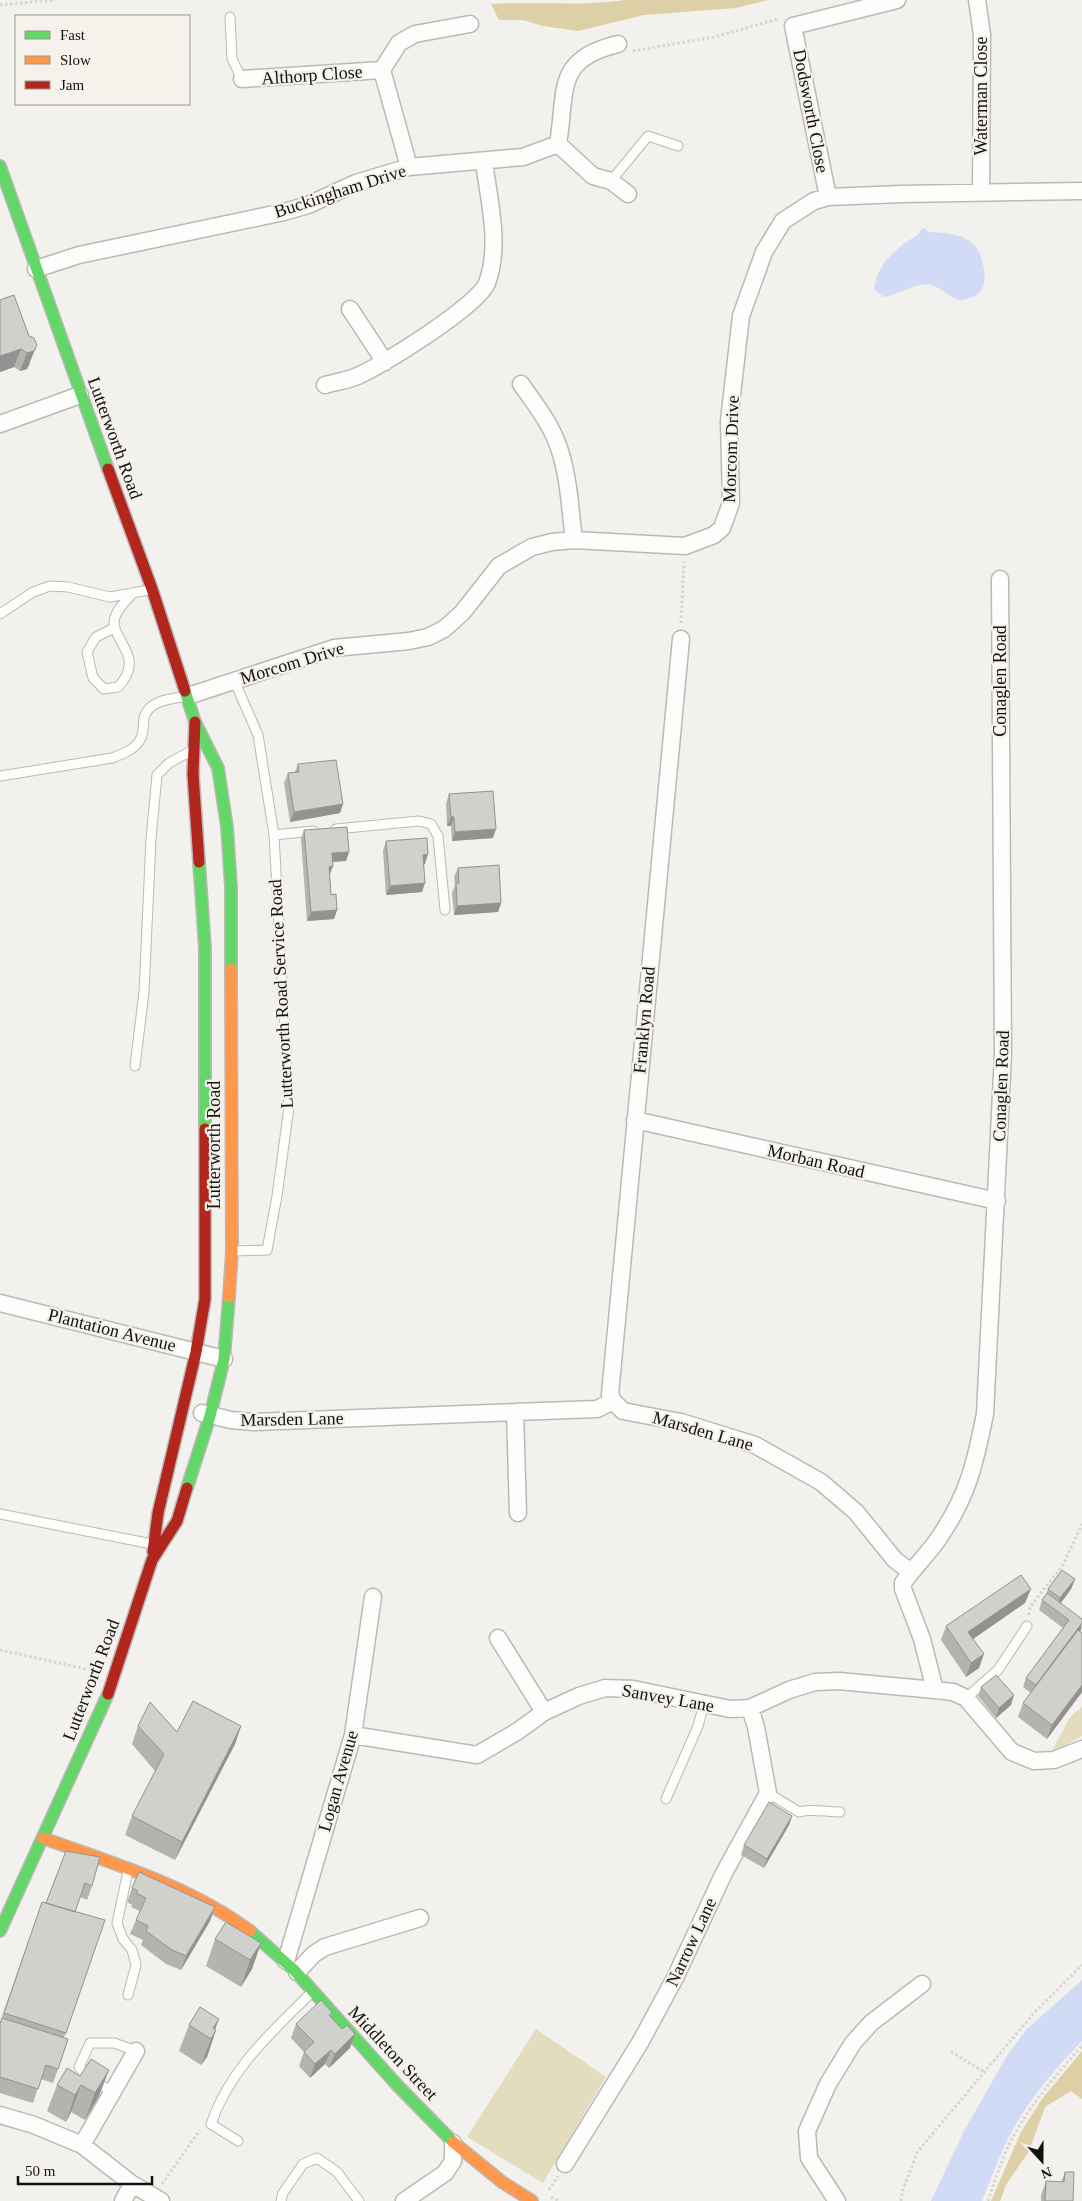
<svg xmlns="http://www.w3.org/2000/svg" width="1082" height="2201" font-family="Georgia,serif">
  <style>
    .green { fill: #e4dcbf }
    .forest { fill: #ddd0a6 }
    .water { fill: #d2dbf6 }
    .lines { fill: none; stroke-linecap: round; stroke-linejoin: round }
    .lane-casing { stroke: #bab9b6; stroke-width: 11 }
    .street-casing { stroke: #bab9b6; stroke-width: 19 }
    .fast-casing { stroke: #bab9b6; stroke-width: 14 }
    .slow-casing { stroke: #bab9b6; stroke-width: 14 }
    .jam-casing { stroke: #bab9b6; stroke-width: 14 }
    .path { stroke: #d5d5d4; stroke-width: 3; stroke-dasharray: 2.5 2.5; stroke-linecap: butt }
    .lane { stroke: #fdfdfc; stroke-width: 9 }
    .street { stroke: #fdfdfc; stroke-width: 16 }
    .fast { stroke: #63d668; stroke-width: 11 }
    .slow { stroke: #ff974d; stroke-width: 11 }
    .jam { stroke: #b3261e; stroke-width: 11 }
    .wall { fill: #b3b3b0 }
    .shaded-wall { fill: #929290 }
    .building { fill: #d0d0cd; stroke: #929290 }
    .labels { text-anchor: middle; stroke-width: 4.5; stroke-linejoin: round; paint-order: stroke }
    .street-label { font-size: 18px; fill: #131210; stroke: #f4f2eb }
  </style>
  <rect width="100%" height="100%" fill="#f2f1ed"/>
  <path class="green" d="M1082 1707V1736L1051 1753 1070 1717Z
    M536 2029 606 2077 543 2183 467 2137Z"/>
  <path class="forest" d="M625 0H768L736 8 644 15 578 31 543 26 523 20H499L491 4C536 1 581 7 625 0Z
    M1082 2051V2099L1071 2091 1045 2107 1029 2151 1006 2185 1000 2201H991L1021 2132 1042 2099Z"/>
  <path class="water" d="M925 228 928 232C945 233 970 233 979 252 985 266 991 293 970 298 967 299 963 300 959 300 949 297 941 288 932 285 918 281 898 295 884 297L874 290C877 263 897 247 919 234L920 230Z
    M1082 1980V2041C1050 2074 1019 2111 1001 2154 994 2169 989 2185 982 2201H931L964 2131 1008 2054 1027 2029Z"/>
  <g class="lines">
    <defs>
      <path id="lane" d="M230 17 232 59 242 79
        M611 181 648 136 678 146
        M0 614 33 592 50 586 68 587 110 597 149 590
        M114 628 96 637 87 652 93 678 104 689 118 687C148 656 108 639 115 617 118 608 125 601 131 595
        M234 680 258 735 274 835 289 1107 277 1196 267 1250 235 1251
        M0 776 112 758C123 754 136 749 141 738 144 732 143 725 144 718 148 701 169 699 183 697
        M336 829 419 821 431 824 438 836 445 910
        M274 835 313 831
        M135 1066 144 992 151 839 157 775 169 763 191 751
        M0 1514 152 1544
        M966 1698 998 1670 1027 1626
        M768 1793 799 1812C810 1808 827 1812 840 1812
        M666 1799 698 1726 704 1704
        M128 1871 117 1923 123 1939 132 1950 136 1965 128 1995
        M113 2091 91 2081 79 2067 90 2043H114L136 2051
        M238 2141 211 2124C230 2068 273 2031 313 1991
        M281 2201 283 2193 303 2164 317 2158 337 2172 359 2201"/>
      <path id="street" d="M977 0 982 35 981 193
        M382 70 399 43 415 34 470 24
        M242 79 382 70 409 167
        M558 144C567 91 554 59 618 44
        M828 197 793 26 897 0
        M36 269 79 255 284 212 308 205 356 183 409 167 523 157 558 144 593 176 611 181 628 194
        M350 309 385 362
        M521 384C535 404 551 424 559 448 569 477 570 509 574 540
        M325 385C335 382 345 381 355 377 379 368 479 305 487 283 501 245 489 201 484 162
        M0 424 80 395
        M1000 579 1003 1054 985 1414C975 1464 968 1495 939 1538 928 1554 914 1567 903 1583V1589L922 1639 935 1690 953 1692 966 1698 1012 1752 1034 1761 1054 1760 1082 1749
        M188 696 334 648 409 641 428 637 444 629 462 613 499 566 532 547 552 542 574 540 685 546 714 535 722 528 731 503 729 421 741 316 764 252 783 221 814 201 828 197 901 194 1082 191
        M635 1120 997 1201
        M0 1303 224 1359
        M613 1401 610 1394 681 639
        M515 1412 518 1513
        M202 1413 231 1420 253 1422 597 1409 613 1401 623 1411 681 1422 755 1445 821 1482 856 1512 895 1560 911 1572
        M498 1638 544 1712
        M353 1735 477 1755 518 1731 544 1712 579 1696 605 1688 633 1689 730 1709 750 1708 789 1690 815 1682 839 1681 935 1690
        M286 1961 353 1735 373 1597
        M297 1972 314 1954 325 1947 420 1918
        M0 2115 34 2125 82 2145 132 2184 161 2201
        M82 2145 136 2051
        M565 2164 641 2041 675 1978 724 1873 768 1793 756 1727 750 1708
        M123 2201 132 2184
        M404 2201 445 2173 453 2161V2143
        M837 2201 809 2158 807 2131 828 2084 853 2043 871 2023 922 1984"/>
      <path id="fast" d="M0 166 108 469
        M185 691 195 722 218 768 227 827 231 887V969
        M199 862 205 948V1129
        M187 1488 210 1416 224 1359 229 1297
        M0 1931 108 1694
        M250 1931 294 1970 398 2086 453 2142"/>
      <path id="slow" d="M229 1297 232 1251 231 969
        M43 1838C114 1864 188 1885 250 1931
        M453 2142 502 2182 532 2201"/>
      <path id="jam" d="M108 469 152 589 185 691
        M195 722 193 774 199 862
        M153 1552 158 1513 196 1352 205 1299V1129
        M108 1694 152 1560 177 1521 187 1488"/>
    </defs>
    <use href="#lane" class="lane-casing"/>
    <use href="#street" class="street-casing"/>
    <use href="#fast" class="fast-casing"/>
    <use href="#slow" class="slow-casing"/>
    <use href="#jam" class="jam-casing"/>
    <path class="path" d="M0 5 55 0
      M633 51 714 37 778 19
      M681 623 684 562
      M1029 1615 1030 1607 1063 1565 1082 1524
      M0 1650 95 1671
      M951 2052 984 2072
      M162 2184 200 2130
      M549 2190 558 2176
      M551 2197 560 2201
      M901 2201 903 2189 918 2151 1034 2013 1082 1965
      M988 2201C993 2185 999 2169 1005 2153 1023 2113 1053 2078 1082 2046"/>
    <use href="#lane" class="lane"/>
    <use href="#street" class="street"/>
    <use href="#fast" class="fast"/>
    <use href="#slow" class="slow"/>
    <use href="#jam" class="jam"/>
  </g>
  <path class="wall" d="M14 295 30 364 27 369 20 371 14 367 0 372V300Z
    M298 764 343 804 340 813 290 822 284 783 288 773 295 772Z
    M449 794 493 838 452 841 451 826H447L446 804Z
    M304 830 349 852 346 861 332 862 333 866 330 874 331 895 337 910 334 919 307 921 301 839Z
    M386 841 425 864H424L422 892 386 895 383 851Z
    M458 868 501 903 498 912 454 915 452 893 455 885 454 877Z
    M1075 1579 1071 1589 1061 1603 1081 1630 1080 1631 1082 1692 1047 1739 1018 1717 1023 1703 1031 1693 1023 1687 1026 1678 1063 1628 1039 1610 1042 1600 1046 1595 1048 1589Z
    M1025 1603 973 1639 979 1668 966 1677 941 1640 946 1626Z
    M981 1687 1011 1705 996 1718 978 1696Z
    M138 1726 177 1732 241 1726 235 1744 175 1860 125 1835 132 1816 155 1771 132 1744Z
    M792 1816 789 1825 764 1868 741 1855 744 1845Z
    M66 1851 92 1886 87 1900 80 1897 75 1912 66 2033 64 2037 58 2069 53 2083 41 2079 33 2103 0 2093V2022L42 1902 46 1903Z
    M132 1888 215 1907 210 1921 181 1970 166 1964 141 1945 143 1940 130 1934 140 1911 131 1907 132 1905 127 1902Z
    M215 1939 261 1943 252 1969 241 1987 206 1966Z
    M332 2012 331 2017 350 2048 329 2068 325 2064 310 2078 299 2066 304 2052 291 2038 296 2024Z
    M189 2025 216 2030 207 2057 201 2065 179 2051Z
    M80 2076 99 2096 85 2120 71 2112 66 2122 47 2111 57 2085Z
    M1065 2172 1073 2201H1041V2195L1046 2181 1061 2182Z"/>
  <path class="shaded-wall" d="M37 345 27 369 20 371 27 353Z
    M21 349 14 367 0 372V356Z
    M343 804 340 813 290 822 294 812Z
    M451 817H454L451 826H447Z
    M496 829 493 838 452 841 455 832Z
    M349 852 346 861 328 862 332 853Z
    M428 854 425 864 420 865 423 855Z
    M333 866 329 876V867Z
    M425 883 422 892 386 895 390 886Z
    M501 903 498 912 454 915 457 906Z
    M337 910 334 919 307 921 311 912Z
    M1075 1579 1071 1589 1057 1608 1060 1598Z
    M1031 1589 1025 1603 963 1646 968 1632Z
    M1082 1623 1081 1630 1033 1694 1036 1685Z
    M984 1654 979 1668 966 1677 971 1663Z
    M1082 1685V1692L1047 1739 1052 1725Z
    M1014 1695 1011 1705 996 1718 999 1708Z
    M241 1726 235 1744 175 1860 182 1842Z
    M792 1816 789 1825 764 1868 767 1859Z
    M215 1907 210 1921 181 1970 186 1956Z
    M261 1943 252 1969 241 1987 250 1960Z
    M219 2019 213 2035 216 2030 207 2057 201 2065 211 2039 213 2028Z
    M355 2034 350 2048 329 2068 335 2054Z
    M331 2050 325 2064 310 2078 315 2064Z
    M109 2070 99 2096 85 2120 95 2093Z
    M81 2085 71 2112 66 2122 75 2095Z"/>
  <path class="building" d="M14 295 29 336 34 338 37 345 34 351 27 353 21 349 0 356V300Z
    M336 760 343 804 294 812 288 773 299 772 298 764Z
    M493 791 496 829 455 832 454 817H451L449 794Z
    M347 827 349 852 332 853 333 866 329 867 331 895 336 894 337 910 311 912 304 830Z
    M427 838 428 854 423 855 425 883 390 886 386 841Z
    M499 865 501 903 457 906 456 883H459L458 868Z
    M1062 1570 1075 1579 1060 1598 1048 1589Z
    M1021 1575 1031 1589 968 1632 984 1654 971 1663 946 1626Z
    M1047 1593 1082 1619V1623L1036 1685 1026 1678 1069 1620 1042 1600Z
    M1078 1630 1082 1633V1685L1052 1725 1023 1703Z
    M996 1675 1014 1695 999 1708 981 1687Z
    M193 1701 241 1726 182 1842 132 1816 164 1754 138 1726 150 1702 177 1732Z
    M769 1802 792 1816 767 1859 744 1845Z
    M66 1851 100 1857 92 1886 85 1883 75 1912 46 1903Z
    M139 1872 215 1907 186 1956 172 1950 146 1931 148 1926 136 1920 146 1898 136 1893 138 1891 132 1888Z
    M42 1902 105 1920 66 2033 4 2013Z
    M226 1922 261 1943 250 1960 215 1939Z
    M321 2000 332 2012 329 2015 342 2029 347 2025 355 2034 335 2054 331 2050 315 2064 304 2052 314 2042 296 2024Z
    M200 2007 219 2019 213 2028 216 2030 211 2039 189 2025Z
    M2 2018 68 2039 58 2069 46 2065 38 2089 0 2077V2024Z
    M91 2059 109 2070 95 2093 81 2085 75 2095 57 2085 67 2068 80 2076Z
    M1065 2172H1074L1073 2201H1045L1046 2181 1064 2182Z"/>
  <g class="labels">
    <g class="street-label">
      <text transform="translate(312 75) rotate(-4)" y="6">Althorp Close</text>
      <text transform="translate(981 96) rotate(-90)" y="6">Waterman Close</text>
      <text transform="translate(811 111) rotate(79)" y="6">Dodsworth Close</text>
      <text transform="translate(340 191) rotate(-18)" y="6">Buckingham Drive</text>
      <text transform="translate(115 438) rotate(70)" y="6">Lutterworth Road</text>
      <text transform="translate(731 449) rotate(-88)" y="6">Morcom Drive</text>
      <text transform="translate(292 663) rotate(-17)" y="6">Morcom Drive</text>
      <text transform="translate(1000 681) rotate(-90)" y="6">Conaglen Road</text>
      <text transform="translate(281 994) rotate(-93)" y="6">Lutterworth Road Service Road</text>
      <text transform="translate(644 1020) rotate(-85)" y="6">Franklyn Road</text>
      <text transform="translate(1001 1086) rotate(-88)" y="6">Conaglen Road</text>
      <text transform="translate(214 1145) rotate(-90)" y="6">Lutterworth Road</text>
      <text transform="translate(816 1161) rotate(13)" y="6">Morban Road</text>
      <text transform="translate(112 1330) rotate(14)" y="6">Plantation Avenue</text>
      <text transform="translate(292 1419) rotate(-1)" y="6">Marsden Lane</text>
      <text transform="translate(703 1431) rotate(16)" y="6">Marsden Lane</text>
      <text transform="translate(91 1680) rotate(-69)" y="6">Lutterworth Road</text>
      <text transform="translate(668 1698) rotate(10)" y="6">Sanvey Lane</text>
      <text transform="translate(338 1781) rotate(-74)" y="6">Logan Avenue</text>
      <text transform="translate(691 1942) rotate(-65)" y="6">Narrow Lane</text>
      <text transform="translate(393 2053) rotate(47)" y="6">Middleton Street</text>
    </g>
  </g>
  <rect x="15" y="15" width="175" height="90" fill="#f4f2eb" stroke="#9a9893"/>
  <rect x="25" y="31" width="25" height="8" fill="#63d668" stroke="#9a9893"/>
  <text x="60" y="40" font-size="15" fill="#131210">Fast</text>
  <rect x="25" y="56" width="25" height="8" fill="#ff974d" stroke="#9a9893"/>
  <text x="60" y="65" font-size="15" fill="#131210">Slow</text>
  <rect x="25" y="81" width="25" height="8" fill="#b3261e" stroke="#9a9893"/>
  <text x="60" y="90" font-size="15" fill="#131210">Jam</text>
  <g transform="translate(1042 2161) rotate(159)" stroke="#f4f2eb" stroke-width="4" paint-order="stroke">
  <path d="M0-4L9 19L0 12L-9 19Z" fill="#131210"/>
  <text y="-8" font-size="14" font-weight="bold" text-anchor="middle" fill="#131210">N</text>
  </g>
  <path d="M18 2176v8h134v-8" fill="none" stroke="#131210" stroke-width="2.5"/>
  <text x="25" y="2176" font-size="15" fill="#131210" stroke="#f4f2eb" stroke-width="4" paint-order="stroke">50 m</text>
</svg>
